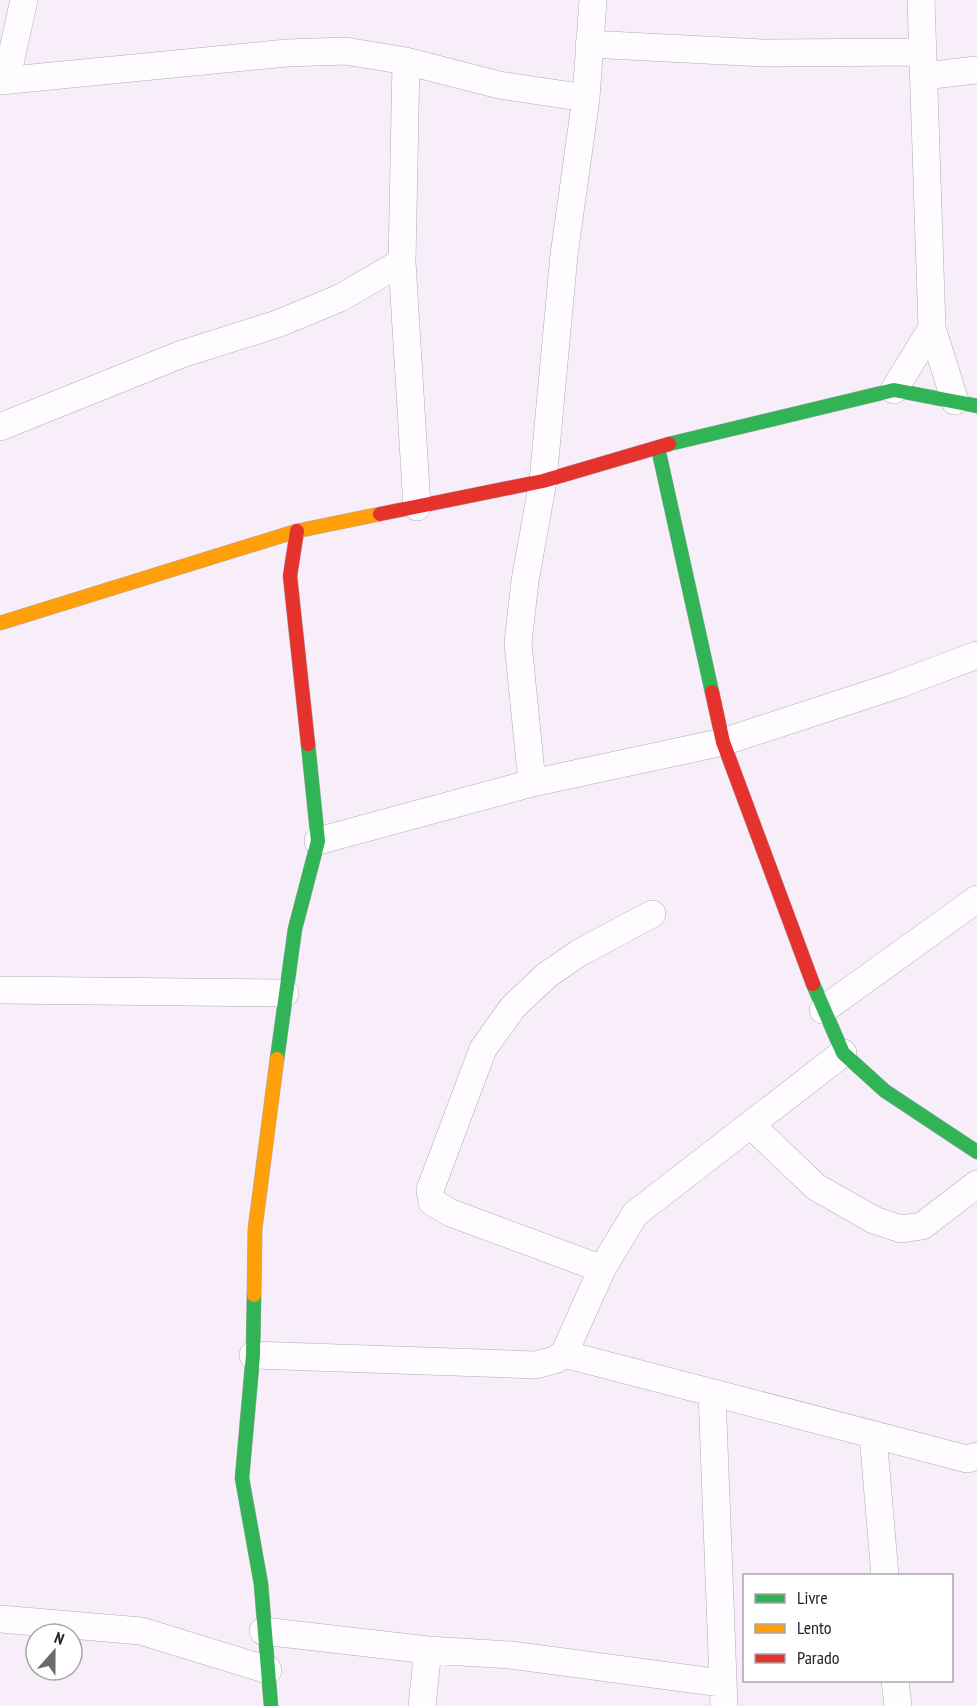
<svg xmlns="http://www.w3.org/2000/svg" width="977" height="1706" font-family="'PT Sans Narrow',sans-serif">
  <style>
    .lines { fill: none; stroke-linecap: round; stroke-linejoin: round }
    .street-casing { stroke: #b1abb4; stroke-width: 28 }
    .fast-casing { stroke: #b1abb4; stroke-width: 15 }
    .slow-casing { stroke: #b1abb4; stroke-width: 15 }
    .jam-casing { stroke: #b1abb4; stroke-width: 15 }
    .street { stroke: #fefcfe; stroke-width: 27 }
    .fast { stroke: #30b455; stroke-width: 14 }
    .slow { stroke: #ff9f0a; stroke-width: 14 }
    .jam { stroke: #e5322d; stroke-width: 14 }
  </style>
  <rect width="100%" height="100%" fill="#f7eefa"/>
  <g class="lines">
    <defs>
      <path id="street" d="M921 0 932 328 955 401
        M589 44 763 53 923 52
        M406 61 402 262 417 507
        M924 76 977 70
        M0 81 287 53 345 51 406 61 499 85 586 98
        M6 81 24 0
        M894 390 932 328
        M0 427 182 354 277 324 340 298 402 262
        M532 783 518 643 525 581 543 481 564 255 586 98 593 0
        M318 841 532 783 723 742 897 685 977 655
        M0 990 285 993
        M823 1010 977 899
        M751 1125 816 1187 874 1220 901 1229 922 1226 977 1184
        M602 1269 451 1213 432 1202 430 1190 483 1049 513 1007 547 975 579 953 652 914
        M564 1354 967 1459 977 1456
        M253 1355 535 1365 555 1360 564 1354 602 1269 635 1214 843 1053
        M712 1393 724 1706
        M873 1435 885 1576
        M0 1619 141 1631 268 1670
        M263 1631 428 1650 511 1655 721 1683
        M895 1680 898 1706
        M422 1706 428 1650"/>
      <path id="fast" d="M669 444 894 390 977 406
        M658 448 712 692
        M813 984 843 1053 885 1091 977 1152
        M277 1059 295 929 318 841 308 744
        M254 1295 253 1355 242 1478 261 1584 271 1706"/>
      <path id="slow" d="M0 623 297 531 380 514
        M254 1295 255 1229 277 1059"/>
      <path id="jam" d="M380 514 543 481 669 444
        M297 531 290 576 308 744
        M712 692 723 742 813 984"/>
    </defs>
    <use href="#street" class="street-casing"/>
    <use href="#fast" class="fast-casing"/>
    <use href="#slow" class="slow-casing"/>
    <use href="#jam" class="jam-casing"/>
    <use href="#street" class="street"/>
    <use href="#fast" class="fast"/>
    <use href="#slow" class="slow"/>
    <use href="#jam" class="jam"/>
  </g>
  <rect x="743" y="1574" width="210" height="108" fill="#ffffff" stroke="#a8a6a9" stroke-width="1.5"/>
  <rect x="755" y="1594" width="30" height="9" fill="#30b455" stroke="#a8a6a9" stroke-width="1.5"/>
  <text x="797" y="1604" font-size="18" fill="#262128">Livre</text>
  <rect x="755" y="1624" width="30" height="9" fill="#ff9f0a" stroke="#a8a6a9" stroke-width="1.5"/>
  <text x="797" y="1634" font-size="18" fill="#262128">Lento</text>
  <rect x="755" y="1654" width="30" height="9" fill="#e5322d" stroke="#a8a6a9" stroke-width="1.5"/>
  <text x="797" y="1664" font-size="18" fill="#262128">Parado</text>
  <g transform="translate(54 1652) rotate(21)"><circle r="28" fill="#ffffff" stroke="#a8a6a9" stroke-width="1.5"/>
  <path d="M0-4.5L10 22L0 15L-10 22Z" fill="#6f6972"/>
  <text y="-9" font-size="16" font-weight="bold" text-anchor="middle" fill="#262128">N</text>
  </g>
</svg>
